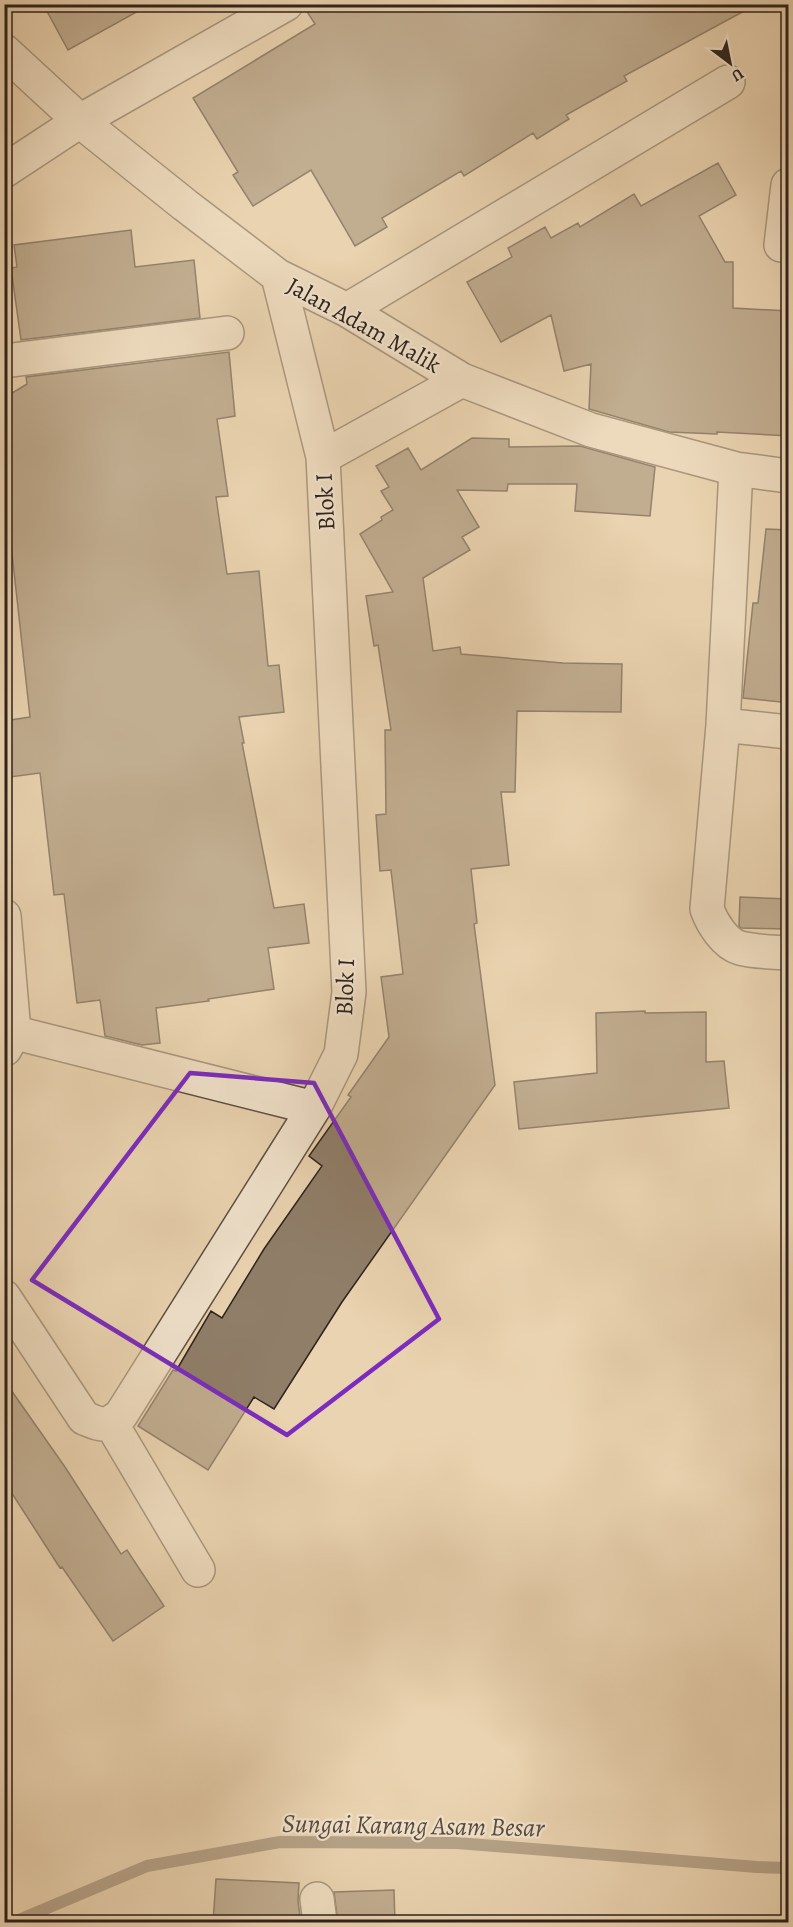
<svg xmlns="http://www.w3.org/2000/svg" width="793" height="1927" font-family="Alegreya,serif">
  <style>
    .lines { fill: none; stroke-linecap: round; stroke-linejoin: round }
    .stream { stroke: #786857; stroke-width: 12 }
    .building { fill: #907e69; stroke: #2e221d; stroke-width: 1.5 }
    .minor-casing { stroke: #5d4e42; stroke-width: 36 }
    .minor { stroke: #f1e2cc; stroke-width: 33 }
    .marked { fill: none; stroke: #7b2cbf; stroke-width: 4.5; stroke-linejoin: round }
    .labels { text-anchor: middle; stroke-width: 4.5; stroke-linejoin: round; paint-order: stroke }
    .street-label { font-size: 24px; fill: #2e221d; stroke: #f1e2cc }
    .water-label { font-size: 26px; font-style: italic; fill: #594b3f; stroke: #f1e2cc }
  </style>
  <rect width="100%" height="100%" fill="#ead3b0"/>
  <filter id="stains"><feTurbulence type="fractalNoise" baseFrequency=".00333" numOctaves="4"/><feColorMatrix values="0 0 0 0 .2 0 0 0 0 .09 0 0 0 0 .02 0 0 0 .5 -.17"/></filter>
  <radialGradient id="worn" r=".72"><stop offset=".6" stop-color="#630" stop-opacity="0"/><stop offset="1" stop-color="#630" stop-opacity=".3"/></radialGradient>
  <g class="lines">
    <path class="stream" d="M14 1922 147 1866 280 1842 457 1843 757 1867 788 1868"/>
  </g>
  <path class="building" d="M43 4H151L68 50Z
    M305 4H757L624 76 627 81 566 115 569 119 537 139 533 133 464 176 461 171 382 218 387 227 355 246 311 170 253 206 233 175 238 172 193 98 315 24 304 7Z
    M718 163 736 195 699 216 725 262H733V308L789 311V436L717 432V434L669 432 589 409 591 364 564 371 551 315 501 342 467 282 512 257 508 248 545 227 551 238 578 223 580 227 634 194 641 206Z
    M131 230 135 267 194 260 200 318 21 340 11 268 17 267 14 245Z
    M229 352 235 416 217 419 228 496 216 497 227 574 259 571 268 666 279 665 284 712 239 717 244 743H242L274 908 304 904 309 943 268 948 274 989 208 999 209 1001 156 1008 160 1043 142 1045 105 1036 100 1000 77 1003 64 894 54 895 40 773 10 777 4 736V721L30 717 7 508H4V398L27 384 26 377Z
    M472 438 509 439V447L580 446 655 467 650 516 575 511 577 484H508L507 491 457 490 479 527 462 537 470 550 423 578 433 651 460 647 461 654 563 663 622 664 621 712 517 711 515 792H501L509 865 471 869 477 923 474 924 495 1085 342 1302 274 1409 254 1397 208 1470 138 1426 173 1370 176 1371 211 1311 222 1318 264 1249 322 1166 309 1156 351 1097 348 1095 389 1037 381 977 403 974 391 870 380 871 376 815 386 814 385 730H391L378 645 374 646 366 596 393 592 360 534 382 520 381 517 393 510 381 491 389 487 376 466 408 448 421 470Z
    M766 529 789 530V703L743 698 753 603H758Z
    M740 897 789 899V929L741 928 739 926Z
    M645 1011V1013L706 1012V1062L724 1061 729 1108 519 1129 514 1082 597 1073 596 1013Z
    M4 1380 65 1467 121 1554 127 1550 164 1606 113 1641 62 1567 60 1568 4 1481Z
    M216 1879 299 1883 298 1901 301 1923H213Z
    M394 1890 395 1923H338L334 1892Z"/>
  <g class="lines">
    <defs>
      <path id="minor" d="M4 51 80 121 185 205 278 276 347 310 462 380 591 430 736 469 788 476
        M4 171 80 121 286 4
        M788 185 781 245 788 246
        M347 310 728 82
        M4 361 227 333
        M323 457 462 380
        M736 469 723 725 707 909C712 923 725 944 740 948 755 952 773 952 788 953
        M723 725 788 732
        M4 916 14 1032 5 1049
        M4 1030 314 1108
        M4 1297 84 1418C102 1425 105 1428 121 1415L314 1108 341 1054 349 992 323 457 278 276
        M111 1423 198 1570
        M317 1899 320 1922"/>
    </defs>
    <use href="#minor" class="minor-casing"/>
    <use href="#minor" class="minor"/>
  </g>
  <path d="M0 0H793V1927H0ZM190 1073 314 1083 439 1319 287 1435 32 1280Z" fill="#ead3b0" fill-opacity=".55" fill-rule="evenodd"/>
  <path class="marked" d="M190 1073 314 1083 439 1319 287 1435 32 1280Z"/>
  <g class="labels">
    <g class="street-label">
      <text transform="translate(364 325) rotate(29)" y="8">Jalan Adam Malik</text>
      <text transform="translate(325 502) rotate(-93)" y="8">Blok I</text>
      <text transform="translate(345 987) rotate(-88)" y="8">Blok I</text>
    </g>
    <g class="water-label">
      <text transform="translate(413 1825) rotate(1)" y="9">Sungai Karang Asam Besar</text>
    </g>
  </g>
  <rect width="793" height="1927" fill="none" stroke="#ead3b0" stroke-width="24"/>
  <rect x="6" y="6" width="781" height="1915" fill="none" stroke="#2e221d" stroke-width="3"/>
  <rect x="12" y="12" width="769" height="1903" fill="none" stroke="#2e221d" stroke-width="1.5"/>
  <g transform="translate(730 63) rotate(148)" stroke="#f1e2cc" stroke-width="4.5" paint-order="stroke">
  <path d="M0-4.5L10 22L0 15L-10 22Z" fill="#2e221d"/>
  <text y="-9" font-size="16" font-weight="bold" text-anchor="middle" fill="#2e221d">U</text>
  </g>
  <rect width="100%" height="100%" filter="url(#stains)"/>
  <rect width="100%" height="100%" fill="url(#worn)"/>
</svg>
